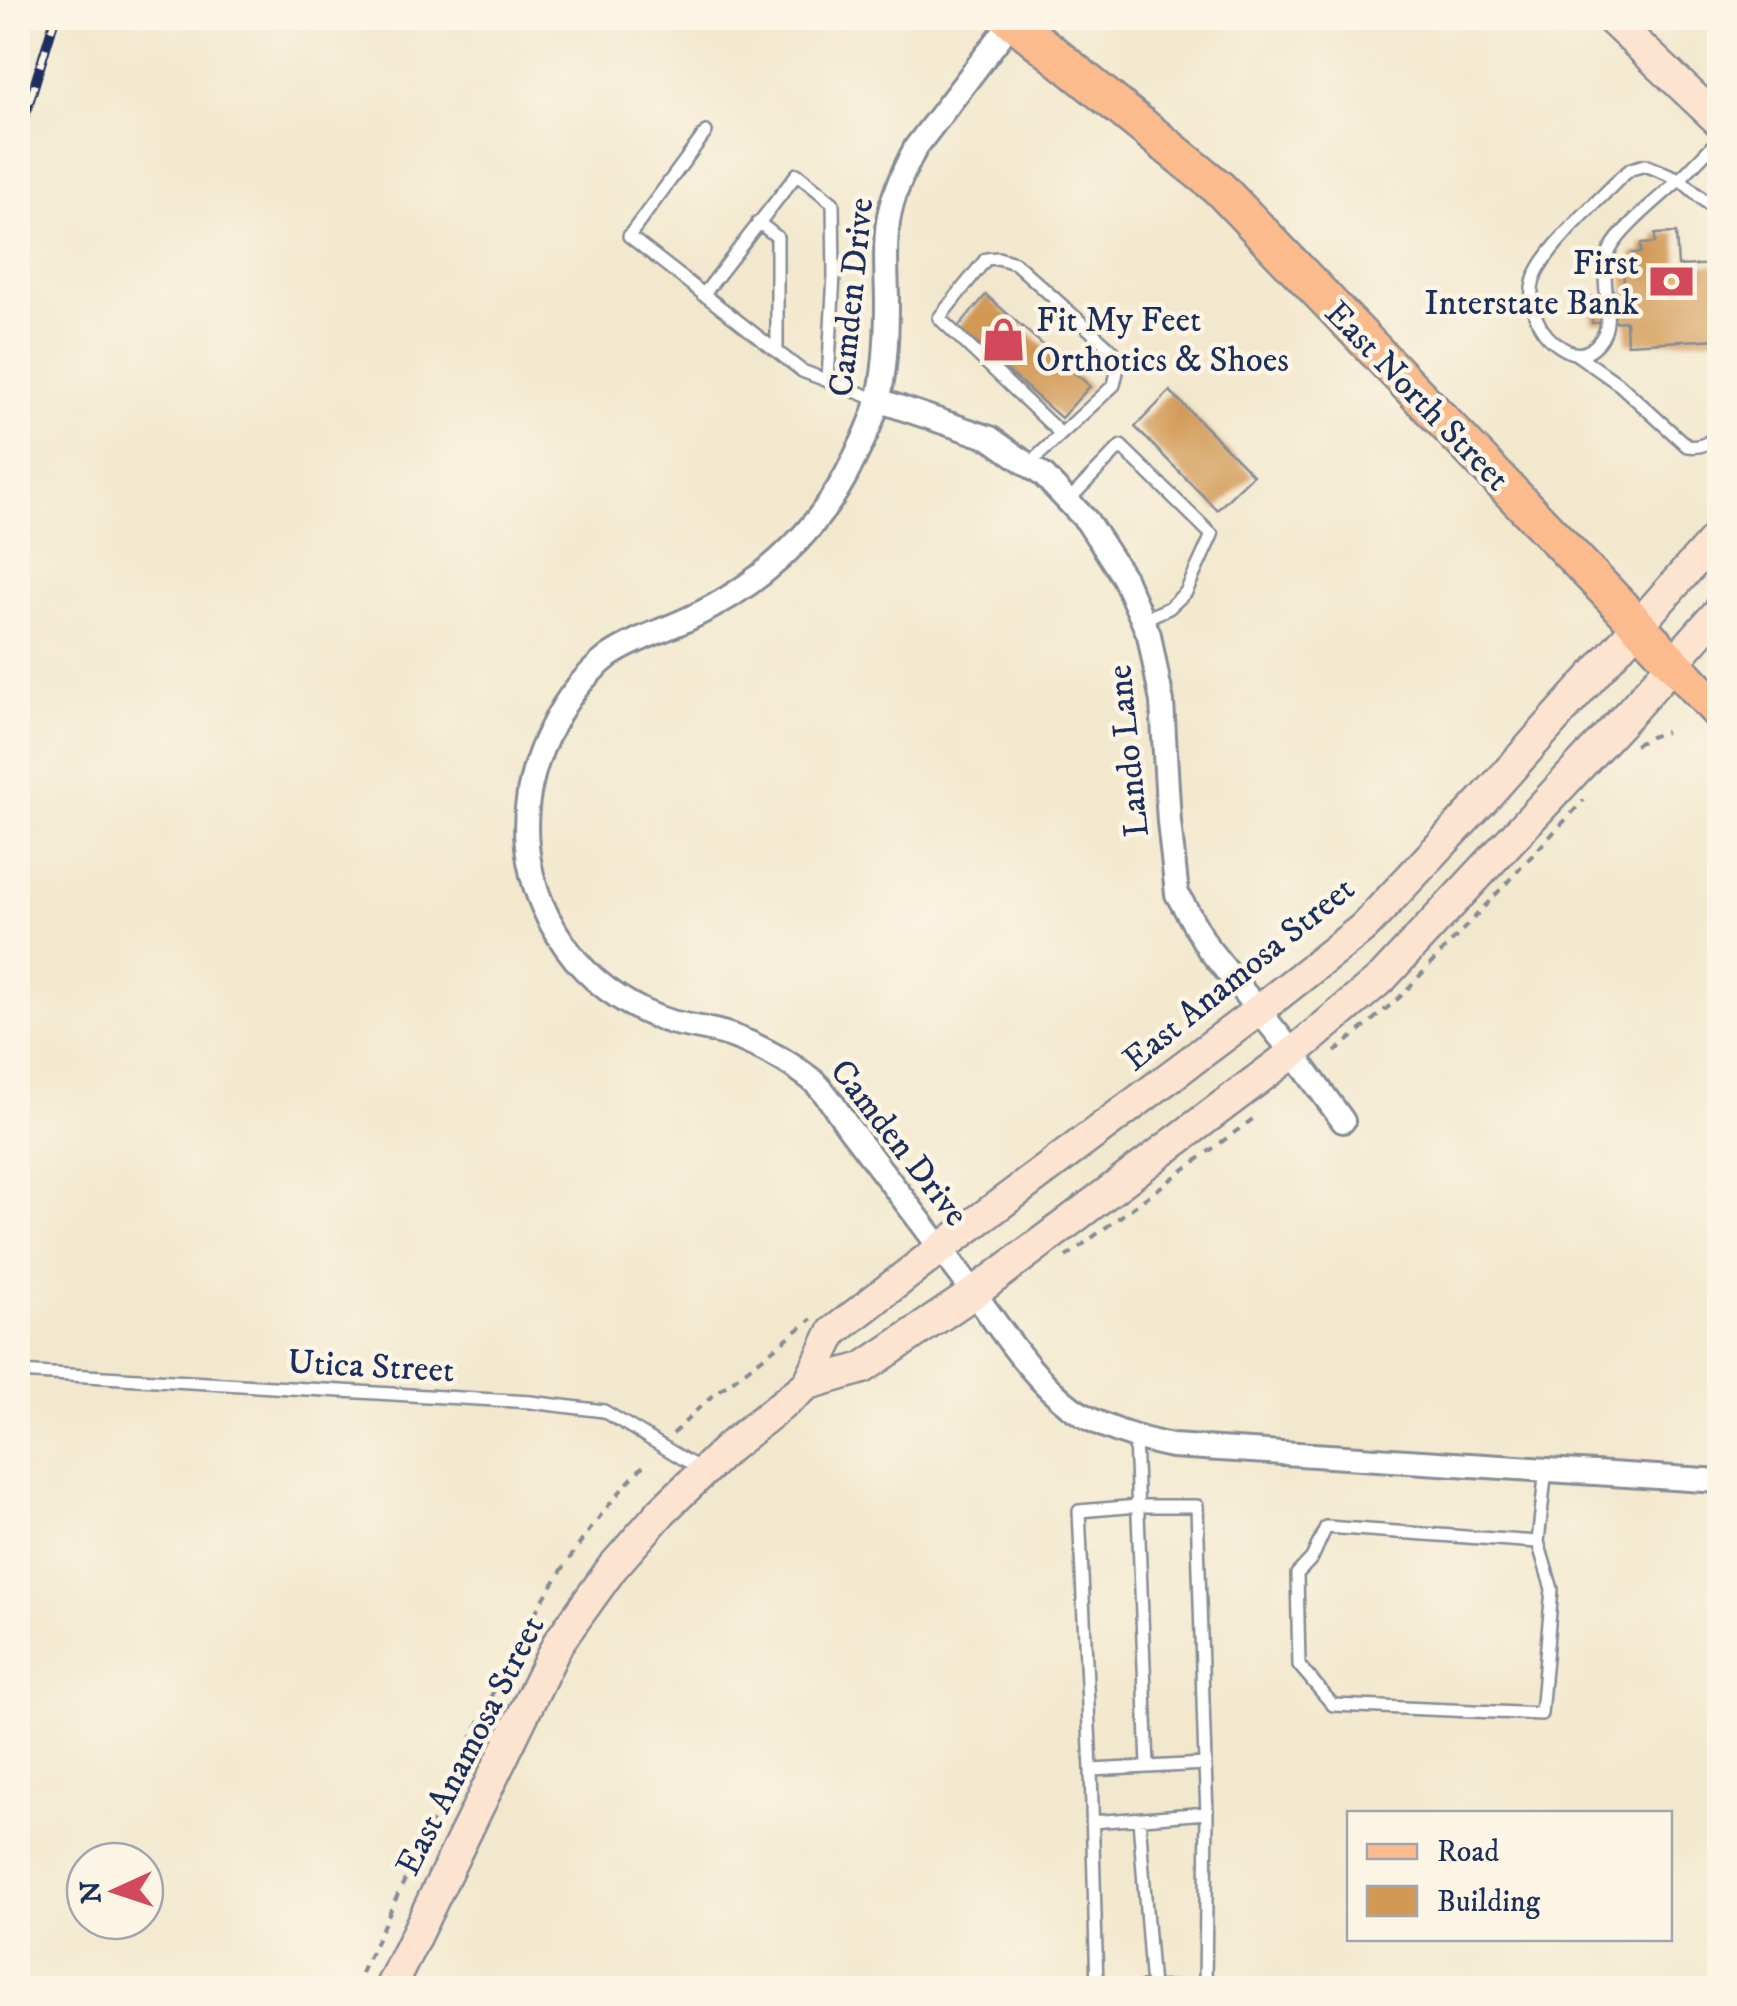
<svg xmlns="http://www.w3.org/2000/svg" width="1737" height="2006" font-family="'IM FELL DW Pica',serif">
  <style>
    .building { fill: #d29954 }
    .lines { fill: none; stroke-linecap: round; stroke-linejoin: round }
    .lane-casing { stroke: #868c96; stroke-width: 16 }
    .street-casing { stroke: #868c96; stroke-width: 28 }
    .secondary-casing { stroke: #868c96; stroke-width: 35 }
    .primary-casing { stroke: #868c96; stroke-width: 40 }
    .path { stroke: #868c96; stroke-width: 4; stroke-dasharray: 8 8; stroke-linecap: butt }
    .lane { stroke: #fff; stroke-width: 11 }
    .street { stroke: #fff; stroke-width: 22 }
    .secondary { stroke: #fde4d1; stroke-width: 30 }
    .primary { stroke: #fbbb8c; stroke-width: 35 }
    .rail-casing { stroke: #1b2f5e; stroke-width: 10 }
    .rail { stroke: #fcf5e5; stroke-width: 6; stroke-dasharray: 19; stroke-linecap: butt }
    .labels { text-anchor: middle; stroke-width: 9; stroke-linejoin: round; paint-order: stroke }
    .poi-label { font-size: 35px; fill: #1b2f5e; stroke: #fcf5e5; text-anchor: end }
    .street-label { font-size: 35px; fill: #1b2f5e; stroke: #fcf5e5 }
  </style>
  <rect width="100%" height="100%" fill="#fcf5e5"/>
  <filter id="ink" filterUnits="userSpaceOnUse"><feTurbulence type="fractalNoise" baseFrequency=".01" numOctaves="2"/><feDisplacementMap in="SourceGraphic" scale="20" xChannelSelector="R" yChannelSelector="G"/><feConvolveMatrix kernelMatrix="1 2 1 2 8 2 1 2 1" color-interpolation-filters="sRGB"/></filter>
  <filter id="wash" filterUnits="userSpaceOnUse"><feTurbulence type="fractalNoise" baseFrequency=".0048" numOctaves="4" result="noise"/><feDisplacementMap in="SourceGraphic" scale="40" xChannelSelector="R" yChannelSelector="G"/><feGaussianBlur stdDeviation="2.25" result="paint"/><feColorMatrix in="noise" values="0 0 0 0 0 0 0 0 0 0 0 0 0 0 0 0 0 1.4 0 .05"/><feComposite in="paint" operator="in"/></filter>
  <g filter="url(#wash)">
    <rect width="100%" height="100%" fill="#f2e8cd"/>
    <g id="blocks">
      <path class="building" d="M1676 233 1678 266 1720 264V339L1627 344 1626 321 1592 323 1591 297 1625 296 1623 268H1633L1632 253H1641V244L1655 243V234Z
        M986 295 1090 386 1061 418 958 327Z
        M1170 391 1253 475 1217 510 1135 427Z"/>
    </g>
  </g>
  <g filter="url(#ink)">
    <use href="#blocks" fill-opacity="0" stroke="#868c96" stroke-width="2.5"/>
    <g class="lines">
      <defs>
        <path id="lane" d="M706 132 629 236 802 371 878 400
          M1720 138 1680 179 1720 215
          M1645 165 1680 179C1661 197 1621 228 1610 250 1594 282 1625 327 1590 350 1578 358 1566 351 1555 343 1534 327 1524 293 1539 268 1556 239 1597 202 1621 177L1631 169Z
          M758 222 777 237V351
          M703 295 797 174 833 203 834 275 828 380
          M1576 354 1620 385 1687 446C1703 448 1709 443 1720 431
          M1028 465 1114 385 1118 368 1113 351 1015 263 998 258 986 259 939 318 1061 434
          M1068 501 1121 446 1212 535 1186 592 1169 608 1142 620
          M18 1372 530 1402 604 1411 700 1469
          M1538 1542 1552 1589 1541 1714 1333 1705 1299 1665 1297 1574 1312 1558 1326 1527 1538 1542 1546 1468
          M1148 1767 1205 1764 1207 1813
          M1091 1770 1079 1511 1138 1506H1197L1205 1764
          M1139 1819 1152 1988
          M1092 1822 1207 1813 1205 1987 1142 1988
          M1097 1988 1091 1770 1148 1767 1135 1438"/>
        <path id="street" d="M1013 20 916 147C903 171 892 195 888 222 884 249 887 276 887 303 887 335 886 370 878 401 871 427 858 451 846 475 812 538 755 588 690 618 663 631 634 639 609 656 586 674 566 699 553 725 511 804 518 888 575 959 599 988 635 1011 671 1022 691 1027 712 1029 732 1036 759 1046 788 1061 811 1079 826 1091 838 1112 849 1128 891 1183 933 1237 974 1293 1004 1333 1031 1377 1072 1408 1098 1427 1141 1440 1172 1446L1720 1481
          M878 400 990 438 1044 476 1087 521 1124 578 1149 635 1162 702 1169 822 1177 894 1208 948 1293 1053 1343 1121"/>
        <path id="secondary" d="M1610 18 1720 122
          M808 1384 833 1332 940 1249 1259 1010 1363 928 1483 800 1720 533
          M390 1988 558 1643 612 1568 662 1511 729 1447 808 1384 863 1368 974 1293 1293 1053 1383 977 1631 711 1720 610"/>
        <path id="primary" d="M1009 18 1219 188 1609 594 1720 713"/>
      </defs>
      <use href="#lane" class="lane-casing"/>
      <use href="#street" class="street-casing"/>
      <use href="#secondary" class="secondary-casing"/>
      <use href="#primary" class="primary-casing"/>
      <path class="path" d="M1635 745 1650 737 1666 732
        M1335 1052 1400 997 1584 800
        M1066 1257 1258 1115
        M673 1434 705 1402 812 1319
        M354 1988 509 1658C547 1590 589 1523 643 1466"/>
      <use href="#lane" class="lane"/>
      <use href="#street" class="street"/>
      <use href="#secondary" class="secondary"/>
      <use href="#primary" class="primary"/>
      <defs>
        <path id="rail" d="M18 139 55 18"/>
      </defs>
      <use href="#rail" class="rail-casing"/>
      <use href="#rail" class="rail"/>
    </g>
  </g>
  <defs>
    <symbol id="bank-bare" viewBox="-9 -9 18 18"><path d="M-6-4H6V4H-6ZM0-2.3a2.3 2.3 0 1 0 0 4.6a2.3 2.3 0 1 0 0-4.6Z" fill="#d1495b" stroke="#fcf5e5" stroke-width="2.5" paint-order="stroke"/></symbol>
    <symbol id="shop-bare" viewBox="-9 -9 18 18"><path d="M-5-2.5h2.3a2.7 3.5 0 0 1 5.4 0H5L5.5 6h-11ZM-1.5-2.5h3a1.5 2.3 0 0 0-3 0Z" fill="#d1495b" stroke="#fcf5e5" stroke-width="2.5" paint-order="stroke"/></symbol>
  </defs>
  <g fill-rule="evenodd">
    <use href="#bank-bare" x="1640" y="250" width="63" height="63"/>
    <use href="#shop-bare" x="972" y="308" width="63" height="63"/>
  </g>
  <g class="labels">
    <g class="poi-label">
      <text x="1639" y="274">First<tspan x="1639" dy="40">Interstate Bank</tspan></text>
      <text x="1036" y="331" text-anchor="start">Fit My Feet<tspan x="1036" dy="40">Orthotics &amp; Shoes</tspan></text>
    </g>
    <g class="street-label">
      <text transform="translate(850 297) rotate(-84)" y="12">Camden Drive</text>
      <text transform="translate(1418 395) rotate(46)" y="12">East North Street</text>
      <text transform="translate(1127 751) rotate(-96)" y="12">Lando Lane</text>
      <text transform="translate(1238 973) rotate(-39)" y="12">East Anamosa Street</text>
      <text transform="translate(900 1142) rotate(52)" y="12">Camden Drive</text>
      <text transform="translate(371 1365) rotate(3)" y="12">Utica Street</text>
      <text transform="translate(469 1745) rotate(-63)" y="12">East Anamosa Street</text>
    </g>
  </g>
  <rect width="1737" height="2006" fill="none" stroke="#fcf5e5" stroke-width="60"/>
  <rect x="1347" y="1811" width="325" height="130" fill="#fcf5e5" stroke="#a2a6af" stroke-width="2.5"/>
  <rect x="1367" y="1844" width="50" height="15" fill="#fbbb8c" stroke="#a2a6af" stroke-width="2.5"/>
  <text x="1437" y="1861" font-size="30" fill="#1b2f5e">Road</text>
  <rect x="1367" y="1886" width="50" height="30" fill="#d29954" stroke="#a2a6af" stroke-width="2.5"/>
  <text x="1437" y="1911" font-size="30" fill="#1b2f5e">Building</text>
  <g transform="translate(115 1891) rotate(267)"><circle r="48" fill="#fcf5e5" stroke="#a2a6af" stroke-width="2.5"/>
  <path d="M0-8L18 38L0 25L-18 38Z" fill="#d1495b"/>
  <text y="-15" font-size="28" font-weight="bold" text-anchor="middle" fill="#1b2f5e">N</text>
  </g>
</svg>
